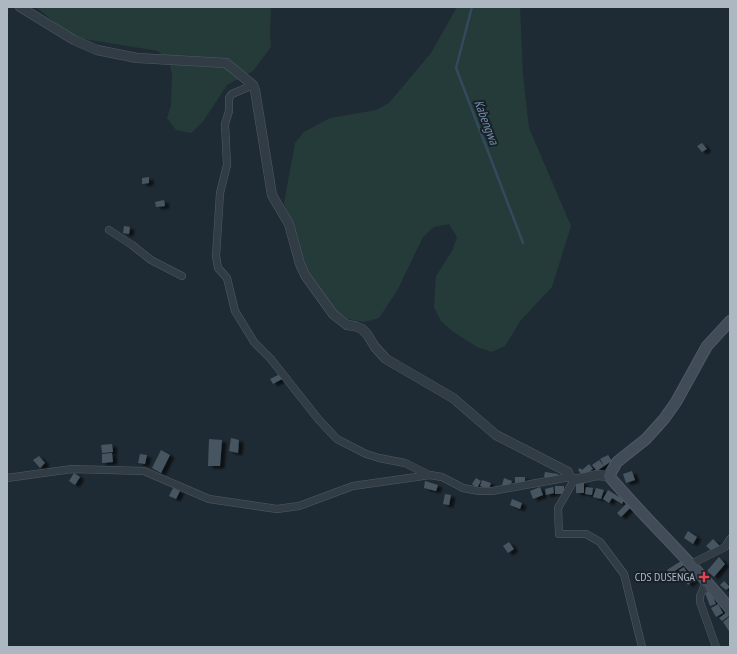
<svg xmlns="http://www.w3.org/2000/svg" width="737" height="654" font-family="'PT Sans Narrow',sans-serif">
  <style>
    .green { fill: #253b39 }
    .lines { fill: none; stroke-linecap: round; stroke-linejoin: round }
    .stream { stroke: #33495c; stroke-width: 2.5 }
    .building { fill: #475560; filter: url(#shadow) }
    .minor-casing { stroke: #505a63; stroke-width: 8 }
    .tertiary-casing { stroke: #505a63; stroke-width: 10 }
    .secondary-casing { stroke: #505a63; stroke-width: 12 }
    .minor { stroke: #323c45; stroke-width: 7 }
    .tertiary { stroke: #323c45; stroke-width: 9 }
    .secondary { stroke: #414c58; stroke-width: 10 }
    .health-dot { fill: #e0444e; stroke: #182129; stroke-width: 1.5 }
    .labels { text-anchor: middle; stroke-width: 4; stroke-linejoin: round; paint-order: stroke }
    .poi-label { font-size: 12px; fill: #acb7c2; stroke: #182129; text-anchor: end }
    .water-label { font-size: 13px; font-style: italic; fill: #6d8ca6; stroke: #182129 }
  </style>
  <defs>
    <filter id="shadow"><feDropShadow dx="4.5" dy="2.5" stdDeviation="1" flood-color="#0009"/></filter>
  </defs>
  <rect width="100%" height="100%" fill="#1f2b34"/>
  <path class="green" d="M36 7H271L270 35 271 47 253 71 227 85 202 123 191 133 176 130 167 118 171 105 172 75 169 61 158 51 72 37Z
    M457 7H520L523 75 529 128 571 226 552 287 521 320 505 346 492 352 477 347 452 331 441 321 434 307 436 276 452 251 457 237 449 224 434 227 423 237 397 291 379 318 364 322 349 319 336 311 307 269 284 203 295 143 304 132 330 118 376 110 389 103 431 53Z"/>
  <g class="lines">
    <path class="stream" d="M472 7 456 68 523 243"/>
  </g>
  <path class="building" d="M702 143 707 149 702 152 697 146Z
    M149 177V183L142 184V178Z
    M164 200 165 206 156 207 155 202Z
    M124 226 130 227 129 234 123 233Z
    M280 374 282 379 273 384 270 379Z
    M231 438 239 440 238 453 229 451Z
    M209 439 222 440 220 466H208Z
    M112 444 113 452 102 453 101 445Z
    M161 450 170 455 161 473 152 468Z
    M112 453 113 462 102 463V454Z
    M140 454 147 455 145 464 138 463Z
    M608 455 612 461 604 466 600 459Z
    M39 456 45 463 40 468 33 460Z
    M599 460 604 466 597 471 592 465Z
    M589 464 593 469 583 476 578 470 580 468 582 470Z
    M632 471 635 480 626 483 623 474Z
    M545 472 558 474V479L544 477Z
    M74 473 80 477 75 485 69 481Z
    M515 477H525V484H515Z
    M476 478 481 481 477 488 472 484Z
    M504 478 512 481 509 488 502 485Z
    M482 480 491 483 489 489 480 486Z
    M425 481 438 485 436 491 424 488Z
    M576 482H584V493H576Z
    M555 486H564V494H555Z
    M540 487 543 495 533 499 530 491Z
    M553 487 554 493 546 495 545 489Z
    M586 487 593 488 592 495 585 494Z
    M173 488 180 491 176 499 169 496Z
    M596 488 604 490 601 499 593 497Z
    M608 490 624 500 622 504 612 498 609 503 603 499Z
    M445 494 451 495 449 505 443 504Z
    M512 499 522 503 520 509 510 505Z
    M626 504 630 508 621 517 617 513Z
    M688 531 697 537 693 544 684 538Z
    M713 539 720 546 713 552 706 546Z
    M509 542 514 549 508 553 503 546Z
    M719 557 725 564 714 577 707 571Z
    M681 561 684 565 670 574 667 570Z
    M684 567 689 576 683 579 679 570Z
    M693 574 696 578 688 585 685 580Z
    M724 581 730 587 726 590 720 585Z
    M710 591 716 604 710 606 705 593Z
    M718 604 723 613 716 617 711 608Z
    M727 612 729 616 722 621 719 618Z
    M729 617 730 630 729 631 723 622Z"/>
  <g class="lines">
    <defs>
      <path id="minor" d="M253 85 232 94 229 98V111L225 124 227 165 220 193 216 256 218 268 227 278 235 311 254 342 270 358 319 420 337 439 366 454 379 458 405 463 429 475
        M109 230 132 245 151 260 182 276
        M7 478 72 469 144 471 209 499 277 509 299 506 353 486 430 475 442 477 463 488 479 491H492L570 477
        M574 480 558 508 559 534H586L600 542 624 574 642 647
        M691 564 725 547 730 539
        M707 580 700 596V602L716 647"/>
      <path id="tertiary" d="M20 7 74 40 97 50 137 58 226 63 253 85 255 90 272 195 289 224 300 264 305 275 333 314 347 325 355 326 362 329 367 334 375 347 386 359 453 398 496 435 568 472 570 477 574 480 597 475 609 476"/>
      <path id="secondary" d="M730 321 707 346 676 402 664 419 646 439 617 462 609 476C648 522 692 562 730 609"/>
    </defs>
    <use href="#minor" class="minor-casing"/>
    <use href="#tertiary" class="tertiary-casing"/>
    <use href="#secondary" class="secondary-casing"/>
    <use href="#minor" class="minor"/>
    <use href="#tertiary" class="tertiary"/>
    <use href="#secondary" class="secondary"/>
  </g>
  <path class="health-dot" d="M702 571h4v4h4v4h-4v4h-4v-4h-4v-4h4z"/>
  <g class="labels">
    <g class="poi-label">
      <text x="695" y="581">CDS DUSENGA</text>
    </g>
    <g class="water-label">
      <text transform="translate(487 122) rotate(69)" y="5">Kabengwa</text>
    </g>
  </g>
  <rect width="737" height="654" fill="none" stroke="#acb7c2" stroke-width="16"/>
</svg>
